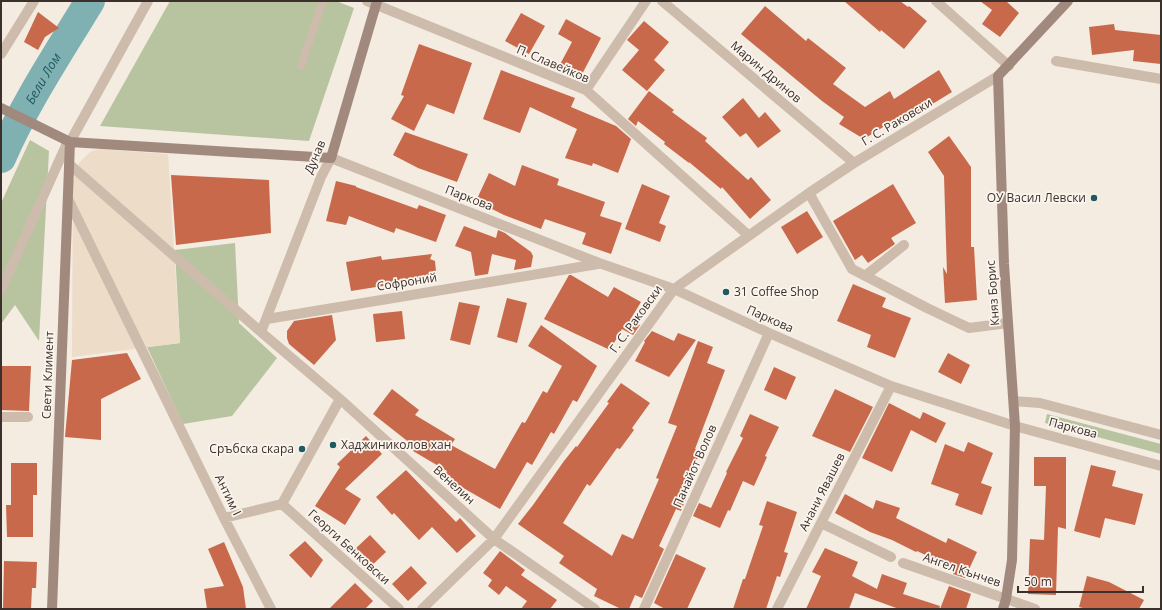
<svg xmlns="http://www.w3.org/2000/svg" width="1162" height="610" font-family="'Open Sans',sans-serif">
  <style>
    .green { fill: #b8c4a0 }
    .plaza { fill: #ecdcc8 }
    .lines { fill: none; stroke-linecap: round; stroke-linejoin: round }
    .river { stroke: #7fb0b2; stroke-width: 30 }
    .building { fill: #c8694b }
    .lane { stroke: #cdbbac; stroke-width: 8 }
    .street { stroke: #cdbbac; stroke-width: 10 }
    .secondary { stroke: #a18a7d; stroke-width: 10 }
    .poi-dot { fill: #1f5a5e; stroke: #fbf5ee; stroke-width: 1.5 }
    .labels { text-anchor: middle; stroke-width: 3.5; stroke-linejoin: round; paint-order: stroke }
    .street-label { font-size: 12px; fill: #3b302b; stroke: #fbf5ee }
    .poi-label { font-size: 12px; fill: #3b302b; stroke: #fbf5ee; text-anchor: end }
    .water-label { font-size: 13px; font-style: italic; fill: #1f5a5e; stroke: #fbf5ee }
  </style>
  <rect width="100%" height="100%" fill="#f4ebe1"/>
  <path class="green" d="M170 1H336L354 8 309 141 100 126Z
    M30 140 49 151 39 341 15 305 1 324V203Z
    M235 243 239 323 277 358 232 416 183 424 147 347 180 343 175 250Z
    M1047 414 1161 444V454L1045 423Z"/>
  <path class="plaza" d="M98 149 168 154 180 343 72 357 73 181 79 163 90 152Z"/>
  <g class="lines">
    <path class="river" id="s1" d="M1 158C25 103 59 52 90 1"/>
  </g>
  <path class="building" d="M844 1H900L908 7 909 6 927 21 904 49 881 30 880 32Z
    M980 1H1006L1019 13 1000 37 982 24 992 10Z
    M765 6 806 41 808 38 846 68 833 84 865 107 890 91 894 99 939 70 952 92 908 119 904 114 864 139 839 124 844 117 822 101 741 34Z
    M38 12 59 28 45 37 38 50 24 42Z
    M521 13 545 26 529 54 505 41Z
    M566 19 601 38 579 80 557 70 572 42 558 34Z
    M644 21 669 42 654 60 665 70 647 91 622 70 639 50 627 40Z
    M1114 24 1115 30 1161 35V64L1133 61 1134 50 1092 55 1089 27Z
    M419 44 472 63 454 114 427 104 414 131 391 119 404 96 401 95Z
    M501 70 575 98 571 107 616 126 631 139 618 173 593 163 592 166 565 158 577 129 530 107 520 133 483 119Z
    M649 91 674 110 672 112 707 138 705 141 748 180 751 177 771 200 750 219 722 187 721 189 689 162V163L664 144 665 142 638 121 636 126 628 119Z
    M743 98 759 118 765 112 781 131 758 148 746 133 740 137 722 117Z
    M405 132 468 154 457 182 418 168 393 155Z
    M949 136 971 167V247H974L977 300 945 303 943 267 947 274 944 176 928 152Z
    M522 165 559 179 557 185 605 202 600 216 622 223 611 254 582 244 586 233 545 219 541 229 504 215 476 201 489 173 515 186Z
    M171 175 269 180 271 233 176 245Z
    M336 181 356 186V187L417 209 419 205 446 215 436 242 396 228 394 233 349 216 346 225 326 221Z
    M642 184 670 196 659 223 666 226 660 242 625 229Z
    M893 184 916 223 891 238 895 244 868 263 862 255 855 260 833 221Z
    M807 211 823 237 797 254 781 227Z
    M464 226 496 238 498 230 505 233 531 252 533 256 531 267 514 270 516 260 492 254 488 274 475 276 471 252 455 246Z
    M432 254 430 259 435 261 437 282 408 285V282L351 291 346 262 381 256 382 260Z
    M569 275H571L608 297 614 287 641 302 630 320 640 325 633 335 622 329 610 350 544 319Z
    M853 284 886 298 882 307 911 318 895 358 867 347 871 335 837 321Z
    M507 298 527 303 517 343 497 337Z
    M459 302 480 306 470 345 450 340Z
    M402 311 405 339 376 342 373 314Z
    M332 315 336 340 314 365 289 344 287 338V331L294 321Z
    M541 325 597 366 577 402 573 400 554 434 551 432 532 465 527 462 500 509 444 477 447 471 413 451 415 447 373 414 392 389 419 410 415 415 455 439 451 445 495 469 522 422 525 423 543 391 547 393 562 366 528 346Z
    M652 331 674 341 678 333 696 340 669 377 635 361 645 342 644 341Z
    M698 341 713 347 707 363 725 370 695 449 700 452 683 496 687 497 681 511 676 509 659 546 664 549 642 598 635 595 629 609H621L594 596 597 589 559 563 564 556 518 524 533 505 564 461 576 446 577 447 609 403 607 402 621 383 650 403 632 428 634 430 620 449 617 448 590 486 587 484 563 523 612 556 622 534 633 539 659 479 656 478 677 426 668 423Z
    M127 353 141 379 101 399V440L65 437 72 360Z
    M948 353 970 365 961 384 938 372Z
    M1 366H31L29 411 1 410Z
    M774 367 796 377 786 400 764 390Z
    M835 389 873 407 850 452 812 436Z
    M889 403 920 419 923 412 946 423 936 443 911 430 892 472 862 458Z
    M750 414 779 427 765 456 767 457 754 486 743 481 730 511 728 510 720 528 693 516 699 503 711 508 727 473 726 472 743 438 740 436Z
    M366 436 382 454 345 489 361 499 345 525 315 506 340 467 337 464Z
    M968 442 993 453 981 483 992 487 982 515 955 505 959 494 931 484 945 444 964 452Z
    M1034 457H1066V529L1058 527 1056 595 1028 594 1030 539 1044 540 1046 486H1034Z
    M11 463H37V495H33V537H7L6 505H11Z
    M1091 465 1116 471 1112 486 1143 494 1135 525 1105 518 1100 538 1074 531Z
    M406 470 456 522 460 518 476 536 457 553 432 527 419 540 394 513 392 515 376 497Z
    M845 494 873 509 876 500 900 508 896 518 946 543 948 538 977 552 965 578 953 574 955 569 917 551 916 552 892 540 870 532 835 513Z
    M767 501 797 512 784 552 788 553 780 577 777 576 766 609H733L743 579H745L763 526 759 525Z
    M370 535 386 552 367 570 354 555V550Z
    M305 541 323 560 311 578 289 555Z
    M224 542 243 587 246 609H207L204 589 224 586 208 549Z
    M825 548 858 562 852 576 877 589 882 574 907 583 903 594 940 606 939 609H899L855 593 849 609H806L821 576 812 572Z
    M500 551 525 570 521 575 557 600 550 609H521L527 601 506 586 499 595 488 586 492 580 483 573Z
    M676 554 706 568 687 609H665L654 603Z
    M4 561 37 562 36 588H32L31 609H3Z
    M411 566 427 583 408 601 392 584Z
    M1087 576 1109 582 1144 600 1139 609H1087L1079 607Z
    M355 583 373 601 365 609H329Z
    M949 586 971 594 966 609H940Z"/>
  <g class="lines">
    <path class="lane" d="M301 66 323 1"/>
    <path class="street" d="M367 1 586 90 748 235
      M662 1 854 163
      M936 1 1009 66
      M1 54 34 1
      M1056 61 1161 79
      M586 90 646 1
      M70 142 148 1
      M69 164 261 332
      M809 193 852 269 927 308 969 328 1008 323
      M68 199 224 518 271 609
      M865 276 904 245
      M1 290 68 141
      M267 319 598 264
      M1014 401 1040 403 1161 435
      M1 417H28
      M282 504 399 609
      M224 518 282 504 340 399
      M821 523 891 557
      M903 563 1035 609
      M422 609 494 539 674 289 809 193 854 163 998 76
      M595 609 494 539 340 399 261 332 321 177 331 158 599 263 674 289 769 333 891 386 1015 426 1161 466
      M644 609 769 333
      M777 609 891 386"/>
    <path class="secondary" d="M1 108 70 142 331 158 377 1
      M52 609 70 142
      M1003 609 1006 599 1012 560 1015 426 1004 264 998 76 1068 1"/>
  </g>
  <g class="poi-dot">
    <circle cx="1094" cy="198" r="4"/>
    <circle cx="726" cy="292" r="4"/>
    <circle cx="333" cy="445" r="4"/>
    <circle cx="302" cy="449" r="4"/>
  </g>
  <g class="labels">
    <g class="street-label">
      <text transform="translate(553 64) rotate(23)" y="4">П. Славейков</text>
      <text transform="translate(766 72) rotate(40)" y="4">Марин Дринов</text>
      <text transform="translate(897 122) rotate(-31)" y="4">Г. С. Раковски</text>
      <text transform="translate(315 157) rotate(-67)" y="4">Дунав</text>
      <text transform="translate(469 198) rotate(21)" y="4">Паркова</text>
      <text transform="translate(407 282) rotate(-9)" y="4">Софроний</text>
      <text transform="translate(993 293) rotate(-94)" y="4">Княз Борис</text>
      <text transform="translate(636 319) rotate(-54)" y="4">Г. С. Раковски</text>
      <text transform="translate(770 319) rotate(24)" y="4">Паркова</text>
      <text transform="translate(48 375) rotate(-88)" y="4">Свети Климент</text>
      <text transform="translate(1073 428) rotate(15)" y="4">Паркова</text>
      <text transform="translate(695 466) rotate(-66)" y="4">Панайот Волов</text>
      <text transform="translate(454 485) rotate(42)" y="4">Венелин</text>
      <text transform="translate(822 492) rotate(-63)" y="4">Анани Явашев</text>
      <text transform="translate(228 495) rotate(64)" y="4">Антим I</text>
      <text transform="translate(349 547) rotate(42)" y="4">Георги Бенковски</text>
      <text transform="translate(962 570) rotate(19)" y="4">Ангел Кънчев</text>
    </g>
    <g class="poi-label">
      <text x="1086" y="202">ОУ Васил Левски</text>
      <text x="734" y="296" text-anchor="start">31 Coffee Shop</text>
      <text x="341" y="449" text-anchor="start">Хаджиниколов хан</text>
      <text x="294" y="453">Сръбска скара</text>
    </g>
    <g class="water-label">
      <text dy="5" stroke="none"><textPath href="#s1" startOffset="90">Бели Лом</textPath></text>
    </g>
  </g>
  <rect width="1162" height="610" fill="none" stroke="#3b302b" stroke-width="4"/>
  <path d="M1018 586v6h125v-6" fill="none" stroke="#3b302b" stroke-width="2"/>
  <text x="1024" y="586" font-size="12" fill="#3b302b" stroke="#fbf5ee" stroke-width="3" paint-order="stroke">50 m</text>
</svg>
